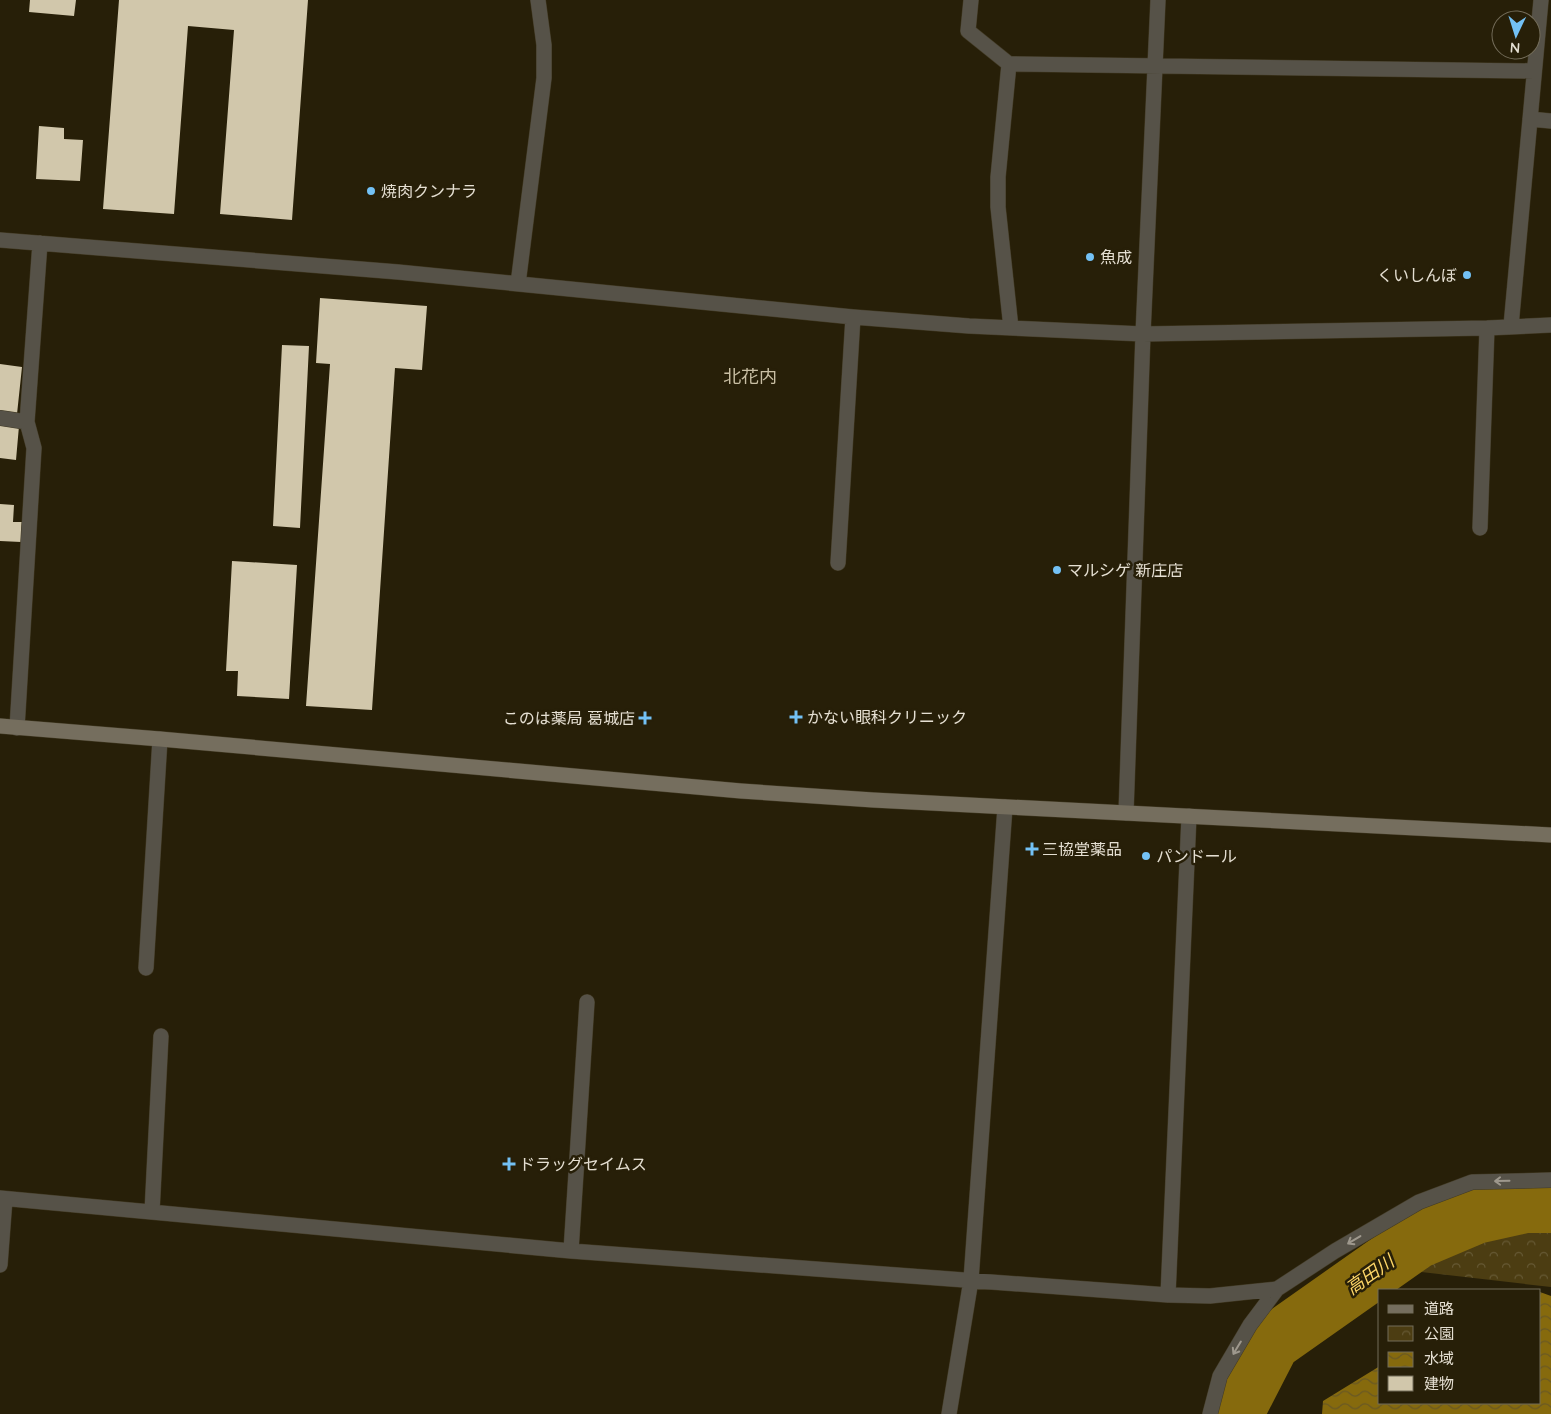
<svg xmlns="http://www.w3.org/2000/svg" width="1551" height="1414" font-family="Quicksand,'Noto Sans JP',sans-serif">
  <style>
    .park { fill: url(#park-crowns) }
    .water { fill: url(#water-waves) }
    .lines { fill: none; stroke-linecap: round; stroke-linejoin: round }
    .river { stroke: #866a0d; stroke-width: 56 }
    .building { fill: #d1c7ab }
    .street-casing { stroke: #423a24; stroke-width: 16 }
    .secondary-casing { stroke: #423a24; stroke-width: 16 }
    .street { stroke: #565248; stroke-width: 15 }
    .secondary { stroke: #756e5e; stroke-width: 15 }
    .oneway { stroke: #9e988d }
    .poi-dot { fill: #73c1f5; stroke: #271f08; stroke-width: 2 }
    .labels { text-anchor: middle; stroke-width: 5; stroke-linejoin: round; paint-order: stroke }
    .poi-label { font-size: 16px; fill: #e5dfd2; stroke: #271f08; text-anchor: start }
    .neighbourhood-label { font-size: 18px; fill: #c8bea3; stroke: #271f08 }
    .water-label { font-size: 18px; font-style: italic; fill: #fed768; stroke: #271f08 }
  </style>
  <defs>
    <pattern id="park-crowns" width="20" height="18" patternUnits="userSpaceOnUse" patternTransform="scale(1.25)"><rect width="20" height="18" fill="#4c3d12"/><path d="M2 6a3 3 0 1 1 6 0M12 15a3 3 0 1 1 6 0" fill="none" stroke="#665934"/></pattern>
    <pattern id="water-waves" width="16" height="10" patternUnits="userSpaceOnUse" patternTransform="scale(1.25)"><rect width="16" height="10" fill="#866a0d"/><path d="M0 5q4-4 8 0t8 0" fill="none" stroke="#695824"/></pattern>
  </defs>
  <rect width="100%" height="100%" fill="#271f08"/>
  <path class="park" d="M1528 1216H1551V1287L1404 1270 1426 1246 1470 1227Z"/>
  <path class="water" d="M1540 1292 1551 1296V1414H1322L1323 1401 1380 1366V1403H1540Z"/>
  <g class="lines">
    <path class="river" d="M1238 1414 1240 1405 1272 1343 1417 1241 1476 1216 1525 1205H1551"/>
  </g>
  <path class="building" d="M30 0H76L74 16 29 12Z
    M119 0H308L292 220 220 214 234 30 188 26 174 214 103 209Z
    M39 126 64 128V139L83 140 80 181 36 179Z
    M320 298 427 306 422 370 395 368 372 710 306 706 330 364 316 363Z
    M282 345 309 346 300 528 273 526Z
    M0 364 22 367 17 414 0 412Z
    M0 424 19 426 16 460 0 458Z
    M0 504 14 505 13 522H22L21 542 0 541Z
    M232 561 297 565 289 699 237 696 238 671H226Z"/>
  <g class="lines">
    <defs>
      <path id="street" d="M971 0 968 31 1009 64 998 177V207L1011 328
        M1009 64 1534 71
        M1530 119 1551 121
        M0 240 398 272 853 317 969 326 1143 334 1487 328 1551 325
        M518 284 544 78V45L538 0
        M1511 326 1541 0
        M0 418 27 422
        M1480 528 1487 328
        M838 563 853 317
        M17 728 34 448 27 422 40 243
        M1126 813 1143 334 1158 0
        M146 968 160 739
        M0 1198 571 1251 1168 1295 1210 1296 1277 1289
        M152 1212 161 1036
        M571 1251 587 1002
        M0 1265 5 1199
        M1168 1295 1189 816
        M949 1414 971 1280 1005 807
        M1210 1414 1220 1376 1250 1325 1277 1289 1335 1251 1419 1202 1472 1182 1551 1180"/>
      <path id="secondary" d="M0 726 160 739 741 791 873 800 1551 835"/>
    </defs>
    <use href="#street" class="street-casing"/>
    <use href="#secondary" class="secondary-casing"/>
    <use href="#street" class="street"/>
    <use href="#secondary" class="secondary"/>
  </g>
  <defs><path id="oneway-shaft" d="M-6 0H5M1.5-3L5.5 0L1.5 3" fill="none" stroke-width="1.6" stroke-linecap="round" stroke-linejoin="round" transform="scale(1.25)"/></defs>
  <g class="oneway">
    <use href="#oneway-shaft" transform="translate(1502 1181) rotate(179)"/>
    <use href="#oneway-shaft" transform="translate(1354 1240) rotate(149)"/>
    <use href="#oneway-shaft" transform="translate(1237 1348) rotate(121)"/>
  </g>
  <g class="poi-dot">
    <circle cx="371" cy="191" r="5"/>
    <circle cx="1090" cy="257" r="5"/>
    <circle cx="1467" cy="275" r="5"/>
    <circle cx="1057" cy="570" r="5"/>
    <path d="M793.5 709.5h5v5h5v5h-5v5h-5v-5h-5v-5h5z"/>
    <path d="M642.5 710.5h5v5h5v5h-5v5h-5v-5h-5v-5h5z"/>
    <path d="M1029.5 841.5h5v5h5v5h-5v5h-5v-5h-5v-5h5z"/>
    <circle cx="1146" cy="856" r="5"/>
    <path d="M506.5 1156.5h5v5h5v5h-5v5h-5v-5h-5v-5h5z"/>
  </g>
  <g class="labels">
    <g class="poi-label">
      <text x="381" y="197">焼肉クンナラ</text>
      <text x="1100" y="263">魚成</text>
      <text x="1457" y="281" text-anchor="end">くいしんぼ</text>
      <text x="1067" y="576">マルシゲ 新庄店</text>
      <text x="807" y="723">かない眼科クリニック</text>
      <text x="635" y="724" text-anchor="end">このは薬局 葛城店</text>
      <text x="1042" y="855">三協堂薬品</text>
      <text x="1156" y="862">パンドール</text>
      <text x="519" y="1170">ドラッグセイムス</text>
    </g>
    <g class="neighbourhood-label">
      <text x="750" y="383">北花内</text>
    </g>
    <g class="water-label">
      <text transform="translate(1370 1275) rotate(-35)" y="6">高田川</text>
    </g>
  </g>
  <rect x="1378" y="1289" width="162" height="115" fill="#271f08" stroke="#736c59"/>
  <rect x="1388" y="1305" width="25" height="8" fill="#756e5e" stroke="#736c59"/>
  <text x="1424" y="1314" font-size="15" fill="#e5dfd2">道路</text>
  <rect x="1388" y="1326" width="25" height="15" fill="url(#park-crowns)" stroke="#736c59"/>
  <text x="1424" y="1339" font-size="15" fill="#e5dfd2">公園</text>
  <rect x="1388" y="1352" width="25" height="15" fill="url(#water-waves)" stroke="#736c59"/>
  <text x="1424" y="1364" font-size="15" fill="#e5dfd2">水域</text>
  <rect x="1388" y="1376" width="25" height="15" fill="#d1c7ab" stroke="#736c59"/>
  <text x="1424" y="1389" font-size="15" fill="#e5dfd2">建物</text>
  <g transform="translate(1516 35) rotate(184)"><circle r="24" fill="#271f08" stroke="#736c59"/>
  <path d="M0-4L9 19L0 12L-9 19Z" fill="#73c1f5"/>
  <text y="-8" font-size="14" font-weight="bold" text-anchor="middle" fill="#e5dfd2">N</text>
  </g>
</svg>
